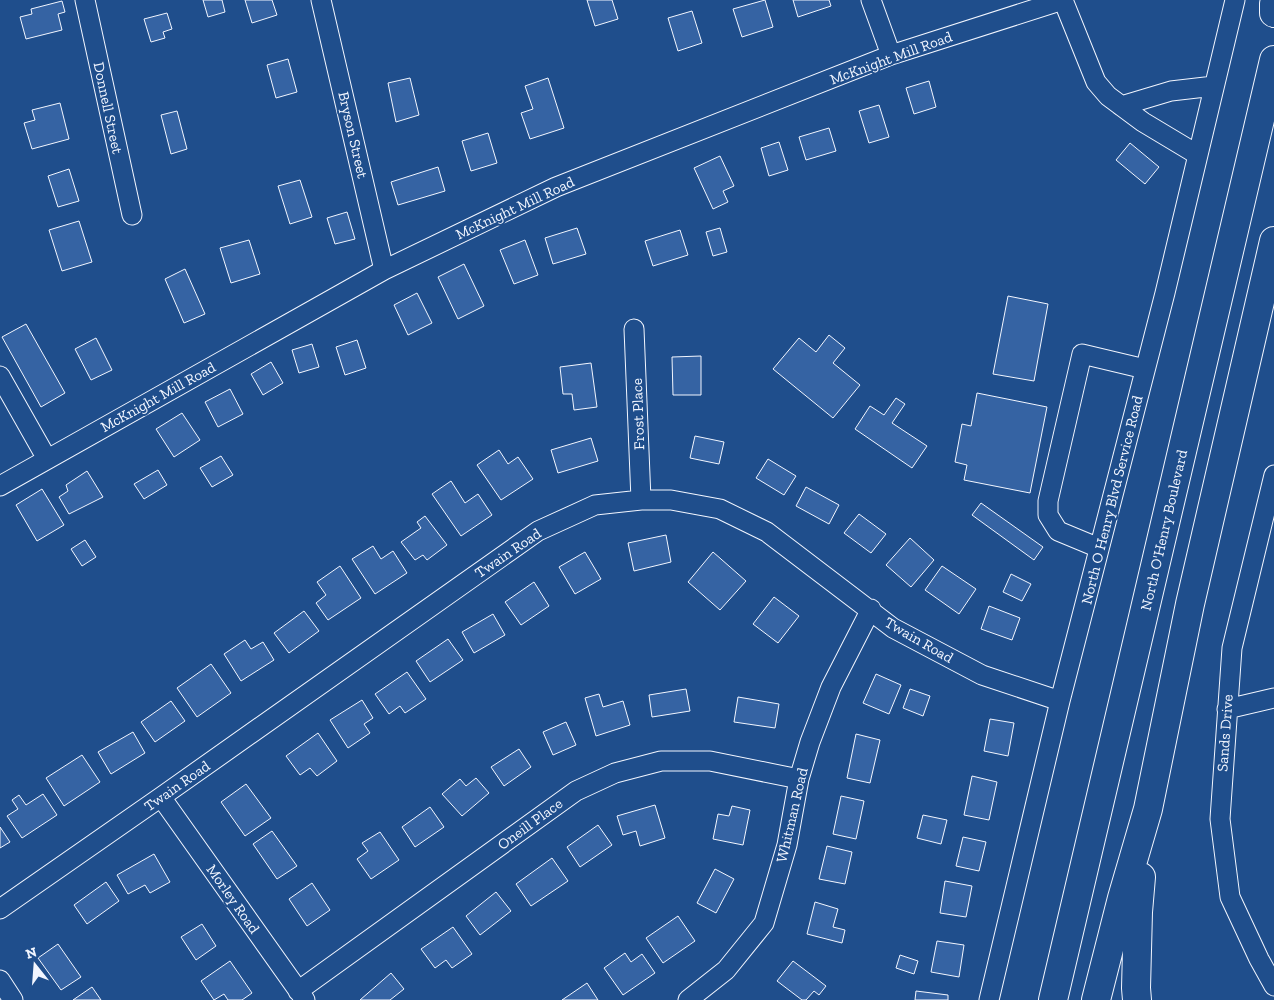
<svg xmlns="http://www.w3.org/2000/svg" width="1274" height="1000" font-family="'Zilla Slab',serif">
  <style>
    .building { fill: #3563a3; stroke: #f2f6ff }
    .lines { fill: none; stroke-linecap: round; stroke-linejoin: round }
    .minor-casing { stroke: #f2f6ff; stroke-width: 21 }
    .highway-casing { stroke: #f2f6ff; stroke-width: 30 }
    .minor { stroke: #1f4e8c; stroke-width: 19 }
    .highway { stroke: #1f4e8c; stroke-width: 28 }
    .labels { text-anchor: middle; stroke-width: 4; stroke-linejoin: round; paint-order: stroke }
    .street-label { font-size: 15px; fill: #f2f6ff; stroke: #1f4e8c }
  </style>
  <rect width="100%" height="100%" fill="#1f4e8c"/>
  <path class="building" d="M203 0H222L225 12 208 17Z
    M245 0H272L277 15 252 23Z
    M587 0H612L618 19 595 26Z
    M765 0 773 27 742 37 733 9Z
    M793 0H829L831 6 798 17Z
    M62 1 65 12 58 14 62 30 26 39 20 17 32 14 31 9Z
    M692 11 702 43 678 51 668 18Z
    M167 13 172 29 163 32 165 38 151 42 144 19Z
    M288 59 297 92 276 98 267 65Z
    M410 78 419 115 396 122 388 83Z
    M548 78 564 128 530 139 521 113 533 109 525 86Z
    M929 81 936 107 914 114 906 88Z
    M60 103 69 139 32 149 24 123 35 120 32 110Z
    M879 105 889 137 869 143 859 111Z
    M177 111 187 149 171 154 161 115Z
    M829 128 836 151 806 160 799 137Z
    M488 133 497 163 471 171 462 141Z
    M779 142 788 170 769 176 761 148Z
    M1130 143 1159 167 1145 184 1116 160Z
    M720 156 734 186 723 191 728 202 713 209 694 168Z
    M438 167 445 191 398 205 391 182Z
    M69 169 79 201 58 207 48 176Z
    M300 180 312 217 290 224 278 186Z
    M347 212 355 239 335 244 327 218Z
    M79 221 92 262 62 271 49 230Z
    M577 228 586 254 553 264 545 238Z
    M720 228 727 252 713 256 706 232Z
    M680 230 688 255 653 266 645 241Z
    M249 240 260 274 231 283 220 248Z
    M525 240 538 275 514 284 500 250Z
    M464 264 484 306 458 319 438 277Z
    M185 269 205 314 184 323 165 279Z
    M417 293 432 323 408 335 394 305Z
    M1008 296 1048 304 1034 381 993 374Z
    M26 324 65 393 41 407 2 337Z
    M829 335 845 348 833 363 860 385 833 418 773 369 799 338 816 352Z
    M96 338 112 370 91 380 75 349Z
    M357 340 366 368 345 375 336 347Z
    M312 344 319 367 299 373 292 350Z
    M701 356V395H673L672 357Z
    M271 362 283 383 263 395 251 374Z
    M591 363 597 407 574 410 572 394H563L560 367Z
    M230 389 243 414 218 427 205 402Z
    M977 393 1047 407 1030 493 964 480 967 465 955 462 962 424 971 426Z
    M896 398 905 404 892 423 927 446 912 468 855 429 870 406 884 415Z
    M182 413 200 440 174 457 156 429Z
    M695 436 724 442 719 464 690 458Z
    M591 438 598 461 558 473 551 450Z
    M499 450 508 464 518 457 533 479 501 500 477 465Z
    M221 456 233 475 212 487 200 468Z
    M768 459 796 476 784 495 756 478Z
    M158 470 167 485 144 499 134 484Z
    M87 471 103 497 69 514 59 497 68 491 66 485Z
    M451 481 465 503 478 494 492 515 461 536 432 494Z
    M806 487 839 505 829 524 796 506Z
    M42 489 64 525 37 541 16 505Z
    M981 503 1043 547 1034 560 972 515Z
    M859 514 886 534 871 553 844 533Z
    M425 516 447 545 427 560 423 555 415 560 401 542 421 528 417 522Z
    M666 535 671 562 634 571 628 543Z
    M910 538 934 560 911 587 886 565Z
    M85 540 96 557 82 566 71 549Z
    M373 546 381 559 393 551 407 573 375 594 352 559Z
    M585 552 601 579 575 594 559 567Z
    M713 552 746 581 720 610 688 582Z
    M340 566 361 598 328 620 316 603 326 595 317 582Z
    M942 566 976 589 959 614 925 590Z
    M1011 574 1031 584 1022 601 1003 592Z
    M534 582 549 606 521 625 505 602Z
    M774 597 799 616 778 643 753 624Z
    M989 606 1020 618 1012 640 981 629Z
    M304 611 319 631 289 653 274 633Z
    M493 614 505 635 474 653 462 632Z
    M448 639 463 660 430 682 416 661Z
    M245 640 251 649 263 642 274 660 241 681 224 654Z
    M211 664 231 693 197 717 177 688Z
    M407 672 426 699 405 713 400 706 389 714 375 694Z
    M876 674 901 685 889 714 863 703Z
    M686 689 690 711 652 717 649 695Z
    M910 689 930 696 923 716 903 708Z
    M599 694 603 707 623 701 630 725 596 736 585 698Z
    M738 697 779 704 775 728 734 722Z
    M362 700 373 718 364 724 370 733 348 748 330 720Z
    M171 701 185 721 155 742 141 722Z
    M990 719 1014 723 1008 756 984 751Z
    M566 722 576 745 553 755 543 732Z
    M133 732 145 753 111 774 98 752Z
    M318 733 337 761 317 776 310 768 300 775 286 756Z
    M856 734 880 740 870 783 847 778Z
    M519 749 531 767 504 786 491 767Z
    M82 755 100 782 64 806 46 778Z
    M972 776 997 782 989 820 964 815Z
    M476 778 489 793 462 816 442 794 460 779 466 786Z
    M246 784 271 818 245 836 221 802Z
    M43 794 57 815 22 838 7 816 18 809 12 800 19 795 26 805Z
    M841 796 864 801 856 839 833 834Z
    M655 805 665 838 640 846 636 831 623 835 617 816Z
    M732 806 750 810 743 845 713 839 718 814 729 816Z
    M430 807 444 827 415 847 402 827Z
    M923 815 947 820 941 844 917 838Z
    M598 825 612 845 580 867 567 847Z
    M0 827 10 842 0 848Z
    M272 831 297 866 277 879 253 844Z
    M380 832 399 860 371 879 357 859 368 851 362 843Z
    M963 837 986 842 979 871 956 866Z
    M827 846 852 852 845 884 819 879Z
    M154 854 170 882 150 893 145 885 128 894 117 875Z
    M552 858 568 881 531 906 516 884Z
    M715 869 734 879 716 913 697 903Z
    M945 881 972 886 966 917 940 913Z
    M106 882 119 901 87 924 74 905Z
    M312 883 330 910 307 926 289 899Z
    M496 892 511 911 480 935 466 916Z
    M815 902 838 909 833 927 845 930 842 943 807 934Z
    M678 916 695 941 663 963 646 938Z
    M202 924 216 946 196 960 181 937Z
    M453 927 472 954 452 968 446 960 435 968 421 949Z
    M937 941 964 945 959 977 931 972Z
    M58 944 81 977 61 990 38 958Z
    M625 953 631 962 642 954 655 973 623 995 604 968Z
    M900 955 918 961 914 974 896 968Z
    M230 961 252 993 242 1000H228L224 994 214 1000 201 981Z
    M793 961 826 986 819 995 814 991 806 1000H802L777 981Z
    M391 973 404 989 390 1000H360Z
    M587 983 598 1000H562Z
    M92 987 101 1000H73Z
    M916 991 948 995V1000H915Z"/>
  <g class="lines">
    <defs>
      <path id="minor" d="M85 0 132 215
        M321 0 384 270
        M871 0 891 55
        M1063 0 1096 82 1108 96 1143 122 1198 155
        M1121 106 1171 91 1214 86
        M634 329 641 500
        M0 376 47 459
        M1274 475 1232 648 1220 819 1230 897 1259 959 1274 986
        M0 486 384 270 556 187 891 55 1063 0
        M1099 548 1058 531 1048 515V501L1082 354 1145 369
        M1227 709 1274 698
        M161 797 305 1000
        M0 909 161 797 538 531 595 505 641 500H671L720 509 767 532 893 628 982 675 1060 701
        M0 980 13 1000
        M298 991 576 791 615 773 661 761H710L799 779
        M688 1000 726 970 764 923 787 845 799 779 810 742 831 687 871 609
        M989 1000 1060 701 1165 293 1235 0"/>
      <path id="highway" d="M1274 4V13
        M1053 1000 1274 60
        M1096 1000 1122 898 1148 809 1190 604 1274 241
        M1137 1000 1136 988 1138 912 1141 877"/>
    </defs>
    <use href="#minor" class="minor-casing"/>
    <use href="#highway" class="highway-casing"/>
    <use href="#minor" class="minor"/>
    <use href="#highway" class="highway"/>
  </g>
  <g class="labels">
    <g class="street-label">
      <text transform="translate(891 58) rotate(-20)" y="5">McKnight Mill Road</text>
      <text transform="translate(108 108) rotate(78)" y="5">Donnell Street</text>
      <text transform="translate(353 135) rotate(77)" y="5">Bryson Street</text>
      <text transform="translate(515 208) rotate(-25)" y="5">McKnight Mill Road</text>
      <text transform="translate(158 397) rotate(-29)" y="5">McKnight Mill Road</text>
      <text transform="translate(638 414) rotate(-92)" y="5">Frost Place</text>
      <text transform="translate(1112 500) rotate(-76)" y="5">North O Henry Blvd Service Road</text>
      <text transform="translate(1164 530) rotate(-77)" y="5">North O'Henry Boulevard</text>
      <text transform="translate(508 553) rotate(-34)" y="5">Twain Road</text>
      <text transform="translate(919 640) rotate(30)" y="5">Twain Road</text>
      <text transform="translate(1225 733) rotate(-86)" y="5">Sands Drive</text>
      <text transform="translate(177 786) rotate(-35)" y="5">Twain Road</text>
      <text transform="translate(792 815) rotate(-77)" y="5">Whitman Road</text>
      <text transform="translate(530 824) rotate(-36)" y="5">Oneill Place</text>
      <text transform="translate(233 899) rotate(55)" y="5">Morley Road</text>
    </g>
  </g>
  <g transform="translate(35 965) rotate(343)" stroke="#1f4e8c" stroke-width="4" paint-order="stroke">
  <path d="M0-4L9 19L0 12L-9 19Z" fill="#f2f6ff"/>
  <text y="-8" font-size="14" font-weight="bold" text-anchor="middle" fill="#f2f6ff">N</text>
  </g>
</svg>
